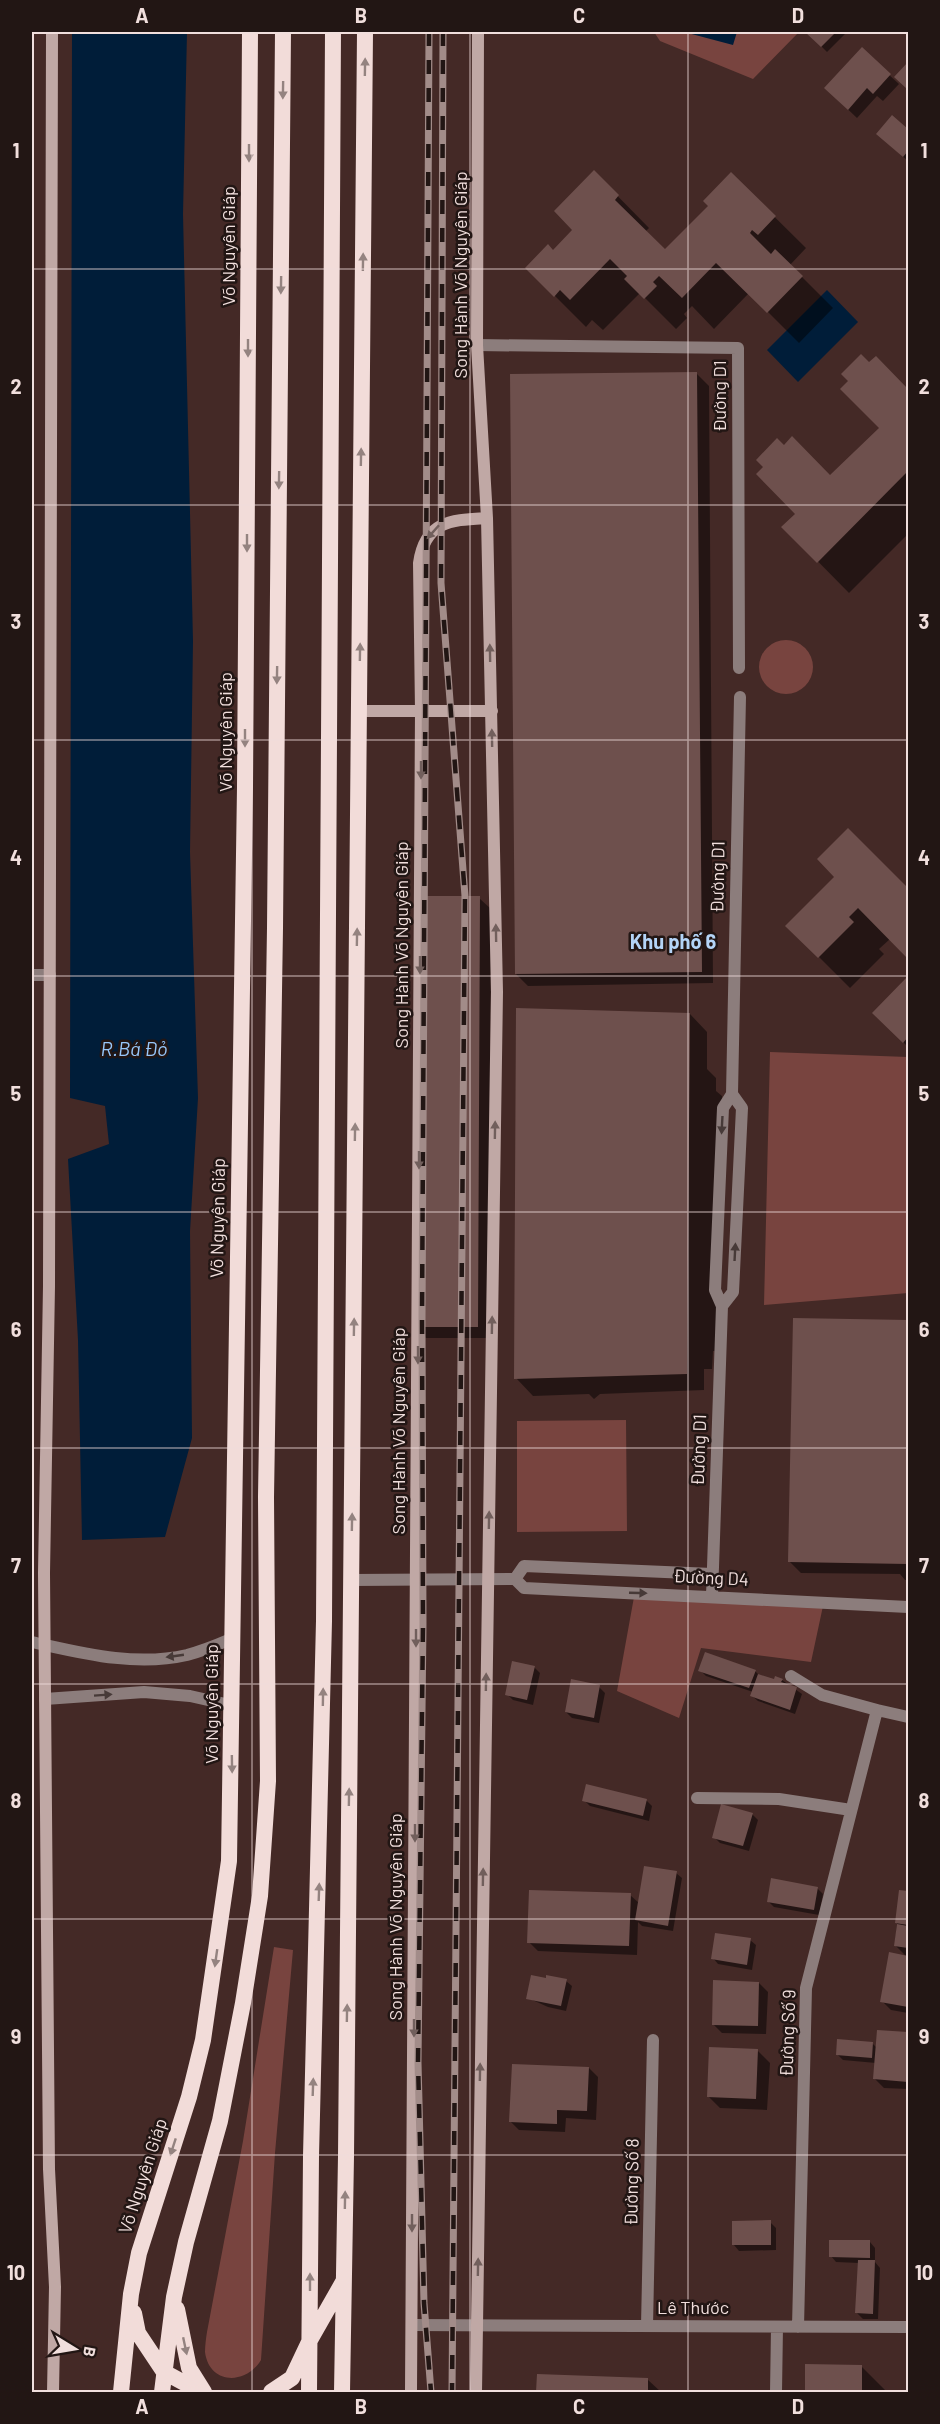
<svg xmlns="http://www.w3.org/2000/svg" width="940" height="2424" font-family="Barlow,sans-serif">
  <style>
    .green { fill: #78443f }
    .water { fill: #001d39 }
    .shadow { fill: #0007 }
    .building { fill: #6e504d }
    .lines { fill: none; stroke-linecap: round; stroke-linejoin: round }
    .minor { stroke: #8c7d7c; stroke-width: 12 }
    .tertiary { stroke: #8c7d7c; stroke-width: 12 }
    .secondary { stroke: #c0a8a5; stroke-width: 12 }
    .trunk { stroke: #f2dcd9; stroke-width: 16 }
    .rail-casing { stroke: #a28c89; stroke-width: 7 }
    .rail { stroke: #221614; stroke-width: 4.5; stroke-dasharray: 14; stroke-linecap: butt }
    .oneway { fill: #948380 }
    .oneway2 { fill: #715f5c }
    .oneway3 { fill: #473a38 }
    .grid { fill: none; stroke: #f1dfdd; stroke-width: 1.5; stroke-opacity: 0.55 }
    .labels { text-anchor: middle; stroke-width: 5; stroke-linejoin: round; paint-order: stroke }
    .street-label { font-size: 18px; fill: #f1dfdd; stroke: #221614 }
    .neighbourhood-label { font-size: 20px; font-weight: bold; fill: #b4d4f7; stroke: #221614 }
    .water-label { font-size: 20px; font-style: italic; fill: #97c7fa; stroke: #221614 }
    .neatline { fill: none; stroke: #f1dfdd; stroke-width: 2 }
    .grid-label { font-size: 20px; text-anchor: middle; font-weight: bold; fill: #f1dfdd }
  </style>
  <rect width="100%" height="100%" fill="#442926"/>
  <path class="green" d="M654 32H799L753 79 660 41Z
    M759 667a27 27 0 1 1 54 0a27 27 0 1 1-54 0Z
    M770 1052 908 1057V1293L764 1305Z
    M626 1420 627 1531 517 1532V1421Z
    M634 1597 823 1606 811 1662 701 1648 679 1718 617 1691Z
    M274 1947 293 1950 275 2153 261 2360C245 2386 209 2384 205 2352 205 2346 206 2338 207 2332L243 2141Z"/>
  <path class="water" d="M72 32H187L183 214 193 641 190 852 198 1098 190 1231 192 1438 165 1537 82 1540 78 1340 68 1159 109 1144 105 1106 70 1098Z
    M684 32H737L733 45Z
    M827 290 858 322 798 382 767 350Z"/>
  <path class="shadow" d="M807 32H847L827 52Z
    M862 50 899 84 883 101 877 96 857 118 835 97Z
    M892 117 908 131V161L884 140Z
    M594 172 649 228 645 232 665 251 710 206 731 174 806 248 790 265 833 308 799 343 749 293 714 329 692 306 684 314 687 318 676 329 640 293 603 330 592 320 586 327 527 268 553 252 574 230Z
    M876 358 908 390V534L849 593 784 527 881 428 869 364Z
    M697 374 709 386 713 983 528 986 516 974Z
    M848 830 908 890V957L890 939 879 949 884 954 850 988 788 926 836 877Z
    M479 898 491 909 489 1338H426L414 1326Z
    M908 978V1047L874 1013Z
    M690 1014 707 1032V1069L716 1078V1091L722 1096 720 1351H713L712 1369H704V1390L600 1394 594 1399 589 1394 533 1396 516 1378Z
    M893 1321 908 1322V1580H905L900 1574 801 1573 789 1561Z
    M534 1667 540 1673 533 1705 513 1700 507 1694Z
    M700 1670 755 1671 760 1676 775 1681 782 1680 802 1694 795 1714 758 1701 752 1696 753 1692 706 1676Z
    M599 1687 605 1693 599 1723 572 1718 566 1712Z
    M584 1800 647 1801 652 1806 649 1821 590 1806Z
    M752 1814 758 1820 749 1851 720 1843 714 1837Z
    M676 1873 682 1878 673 1931 642 1926 638 1922 637 1955 538 1951 529 1942 630 1895 639 1903Z
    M817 1888 823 1894 819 1915 774 1907 768 1901Z
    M900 1892 908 1893V2013L891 2010 882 2001 907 1957 895 1945Z
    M750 1940 756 1945 752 1970 718 1964 713 1958Z
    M566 1981 572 1986 566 2011 548 2007 528 1998Z
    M759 1983 768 1992 766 2034 722 2033 713 2024Z
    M878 2031 908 2034V2089L884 2088 875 2079 876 2063 843 2060 837 2054 872 2043 877 2048Z
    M758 2051 770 2063 767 2110 720 2108 708 2096Z
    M589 2068 598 2077 596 2120 566 2118 565 2132 519 2130 510 2121Z
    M770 2222 776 2228V2250L739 2251 734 2245Z
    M870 2242 875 2248V2262L880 2268 878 2319H863L857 2313 859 2263 836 2262 831 2256Z
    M807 2366 862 2367 885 2390V2392H807Z
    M538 2376 647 2379 661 2392H538Z"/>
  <path class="building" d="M805 32H836L821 47Z
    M862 47 891 74 873 94 867 88 848 110 824 88Z
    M908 62V88L907 89 894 77Z
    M892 115 908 129V151L903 157 876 134Z
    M594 170 619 195 615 200 665 249 708 206 703 201 731 172 776 216 758 235 752 230 750 233 771 254 775 249 803 276 767 313 716 263 682 298 659 276 653 282 657 286 644 299 624 279 627 276 610 259 570 300 560 290 554 297 525 268 548 244 553 250 572 230 554 211Z
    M861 354 869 362 876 356 908 389V471L817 563 781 527 795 514 756 474 763 467 756 460 777 438 784 445 792 436 830 475 879 428 840 389 848 381 841 374Z
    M697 372 702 972 515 974 510 374Z
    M848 828 908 888V959L858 908 849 917 854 922 818 958 785 926 834 877 817 859Z
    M415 896H480L478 1327H413Z
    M908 976V1037L903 1043 872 1013Z
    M516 1008 690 1013 687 1374 514 1379Z
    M793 1318 908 1320V1564L788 1562Z
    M705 1652 756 1670 749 1688 698 1671Z
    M512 1661 535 1666 527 1700 505 1695Z
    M758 1674 774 1679 775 1676 783 1679 781 1682 797 1687 790 1710 750 1696Z
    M571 1679 600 1685 594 1718 565 1712Z
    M586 1784 647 1799 643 1816 582 1801Z
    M721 1804 753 1813 743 1846 712 1838Z
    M644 1866 677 1871 668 1926 635 1920Z
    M771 1878 818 1887 814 1910 767 1902Z
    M529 1890 631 1893 629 1946 527 1943Z
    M899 1890 908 1891V1925L895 1923Z
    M897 1924 908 1926V1948L894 1946Z
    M715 1933 751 1938 747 1965 711 1959Z
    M889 1952 908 1956V2007L880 2002Z
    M531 1975 546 1978V1975L567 1979 561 2006 526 1999Z
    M713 1980 759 1982 758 2026 712 2025Z
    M877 2030 908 2032V2082L873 2079Z
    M837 2039 873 2042 872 2058 836 2055Z
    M709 2047 758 2049 756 2099 707 2097Z
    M512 2064 589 2067 587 2111 557 2110V2124L509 2122Z
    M771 2220V2245H732V2221Z
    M829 2240H870V2258L829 2257Z
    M858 2260H875L873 2314 855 2313Z
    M805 2364 862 2365V2392H805Z
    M537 2374 648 2378V2392H536Z"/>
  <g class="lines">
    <path class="minor" d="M477 345 738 348 739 668
      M32 975H50
      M732 1094 740 697
      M515 1579 524 1566 712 1574
      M351 1580 515 1579 524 1588 908 1607
      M712 1596 722 1306 715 1290 723 1108 732 1094 742 1108 733 1292 722 1306
      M791 1676 822 1695 877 1710
      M697 1798 779 1799 851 1810
      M412 2325 908 2327
      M647 2326 653 2040
      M798 2327 806 1988 877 1710 908 1717
      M776 2392 777 2327"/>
    <path class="tertiary" d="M32 1642C82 1653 135 1667 187 1655 202 1651 217 1645 231 1639
      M45 1699 144 1692 190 1696 230 1705"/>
    <path class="secondary" d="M52 32 49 1286 44 1573 49 2169 55 2287 53 2392
      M359 711H492
      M411 2392 421 711 419 563C425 520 452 520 487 518
      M476 2392 497 992 487 518 477 345 478 32"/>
    <path class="trunk" d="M177 2309 189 2368 204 2392
      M134 2313 138 2333 164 2372 201 2392
      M121 2392 131 2294 139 2253 189 2097 203 2040 229 1861 245 787 250 32
      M162 2392 174 2297 186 2242 220 2121 243 2003 260 1896 268 1781 266 1497 275 928 283 32
      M271 2392 292 2378 310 2340 343 2282
      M309 2392 311 2156 324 1621 333 32
      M342 2392 346 2156 365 32"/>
    <defs>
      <path id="rail" d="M429 32 422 1320 423 1624 418 2062 424 2303 431 2392
        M443 32 441 583 465 896 452 2392"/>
    </defs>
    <use href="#rail" class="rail-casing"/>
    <use href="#rail" class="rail"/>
  </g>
  <defs><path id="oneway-solid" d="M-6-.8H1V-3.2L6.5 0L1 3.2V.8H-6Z" transform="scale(1.5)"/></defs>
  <g class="oneway">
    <use href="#oneway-solid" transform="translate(365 67) rotate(-89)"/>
    <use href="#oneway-solid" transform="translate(283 90) rotate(91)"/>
    <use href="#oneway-solid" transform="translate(249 153) rotate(90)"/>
    <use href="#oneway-solid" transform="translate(363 262) rotate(-89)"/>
    <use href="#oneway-solid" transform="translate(281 285) rotate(91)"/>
    <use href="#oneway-solid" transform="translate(248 348) rotate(90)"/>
    <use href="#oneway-solid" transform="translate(361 457) rotate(-89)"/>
    <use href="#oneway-solid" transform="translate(279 480) rotate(91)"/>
    <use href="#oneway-solid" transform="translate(247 543) rotate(90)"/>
    <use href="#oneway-solid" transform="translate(360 652) rotate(-89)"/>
    <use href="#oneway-solid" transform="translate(277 675) rotate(91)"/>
    <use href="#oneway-solid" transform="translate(245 738) rotate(90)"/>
    <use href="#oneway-solid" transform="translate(357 937) rotate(-89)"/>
    <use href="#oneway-solid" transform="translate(355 1132) rotate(-89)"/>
    <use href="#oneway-solid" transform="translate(354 1327) rotate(-89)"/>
    <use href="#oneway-solid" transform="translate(352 1522) rotate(-89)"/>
    <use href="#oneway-solid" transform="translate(323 1697) rotate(-89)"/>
    <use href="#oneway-solid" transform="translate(232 1764) rotate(89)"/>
    <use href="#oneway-solid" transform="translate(349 1797) rotate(-89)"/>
    <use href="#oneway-solid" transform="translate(319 1892) rotate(-88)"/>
    <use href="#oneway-solid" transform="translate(216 1958) rotate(98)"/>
    <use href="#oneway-solid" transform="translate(347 2013) rotate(-89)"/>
    <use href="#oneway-solid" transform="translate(313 2087) rotate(-88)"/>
    <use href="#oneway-solid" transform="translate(173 2147) rotate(108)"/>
    <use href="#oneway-solid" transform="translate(345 2200) rotate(-89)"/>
    <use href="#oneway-solid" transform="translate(310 2282) rotate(-90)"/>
    <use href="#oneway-solid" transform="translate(185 2346) rotate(78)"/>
  </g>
  <g class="oneway2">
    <use href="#oneway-solid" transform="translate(433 532) rotate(132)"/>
    <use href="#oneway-solid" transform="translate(490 653) rotate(-91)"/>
    <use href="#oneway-solid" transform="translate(492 738) rotate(-91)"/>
    <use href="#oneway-solid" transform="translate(421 770) rotate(90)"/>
    <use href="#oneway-solid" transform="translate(496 933) rotate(-91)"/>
    <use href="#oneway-solid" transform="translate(420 965) rotate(90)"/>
    <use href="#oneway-solid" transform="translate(495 1130) rotate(-89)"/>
    <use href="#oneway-solid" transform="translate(419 1160) rotate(90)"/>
    <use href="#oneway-solid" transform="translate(492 1325) rotate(-89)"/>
    <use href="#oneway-solid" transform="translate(418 1355) rotate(90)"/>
    <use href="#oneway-solid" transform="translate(489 1520) rotate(-89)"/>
    <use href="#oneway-solid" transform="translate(416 1638) rotate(90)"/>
    <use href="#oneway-solid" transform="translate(486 1682) rotate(-89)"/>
    <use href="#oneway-solid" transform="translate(415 1833) rotate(90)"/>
    <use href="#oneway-solid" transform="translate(483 1877) rotate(-89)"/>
    <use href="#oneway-solid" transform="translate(414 2028) rotate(90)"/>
    <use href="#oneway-solid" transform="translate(480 2072) rotate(-89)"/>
    <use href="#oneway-solid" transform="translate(412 2223) rotate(90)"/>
    <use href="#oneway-solid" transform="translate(478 2267) rotate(-89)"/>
  </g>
  <g class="oneway3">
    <use href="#oneway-solid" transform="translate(722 1125) rotate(93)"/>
    <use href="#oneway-solid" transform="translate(735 1252) rotate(-87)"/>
    <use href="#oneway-solid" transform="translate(638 1593) rotate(2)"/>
    <use href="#oneway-solid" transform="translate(175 1656) rotate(172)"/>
    <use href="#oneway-solid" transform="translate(103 1695) rotate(-4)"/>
  </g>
  <path class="grid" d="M252 32V2392M470 32V2392M688 32V2392M32 269H908M32 505H908M32 740H908M32 976H908M32 1212H908M32 1448H908M32 1684H908M32 1919H908M32 2155H908"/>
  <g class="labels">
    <g class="street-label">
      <text transform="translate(229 246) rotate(-90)" y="6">Võ Nguyên Giáp</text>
      <text transform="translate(461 275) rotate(-90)" y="6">Song Hành Võ Nguyên Giáp</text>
      <text transform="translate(720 396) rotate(-90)" y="6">Đường D1</text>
      <text transform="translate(226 732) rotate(-90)" y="6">Võ Nguyên Giáp</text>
      <text transform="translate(718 877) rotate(-89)" y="6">Đường D1</text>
      <text transform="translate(402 945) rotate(-90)" y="6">Song Hành Võ Nguyên Giáp</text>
      <text transform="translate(218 1218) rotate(-89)" y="6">Võ Nguyên Giáp</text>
      <text transform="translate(399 1431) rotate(-90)" y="6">Song Hành Võ Nguyên Giáp</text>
      <text transform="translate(699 1450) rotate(-88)" y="6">Đường D1</text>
      <text transform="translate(711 1578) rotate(3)" y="6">Đường D4</text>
      <text transform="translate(212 1704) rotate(-90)" y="6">Võ Nguyên Giáp</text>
      <text transform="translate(396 1917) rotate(-90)" y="6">Song Hành Võ Nguyên Giáp</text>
      <text transform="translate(788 2033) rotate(-88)" y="6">Đường Số 9</text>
      <text transform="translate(143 2176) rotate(-72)" y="6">Võ Nguyên Giáp</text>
      <text transform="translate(632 2182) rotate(-89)" y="6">Đường Số 8</text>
      <text x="693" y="2314">Lê Thước</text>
    </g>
    <g class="neighbourhood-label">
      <text x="673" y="949">Khu phố 6</text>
    </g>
    <g class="water-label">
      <text x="134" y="1056">R.Bá Đỏ</text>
    </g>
  </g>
  <rect width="940" height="2424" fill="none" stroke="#221614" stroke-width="66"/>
  <g transform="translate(75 2349) rotate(101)" stroke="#221614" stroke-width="4.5" paint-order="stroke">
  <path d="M0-4.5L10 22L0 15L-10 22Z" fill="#f1dfdd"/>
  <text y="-9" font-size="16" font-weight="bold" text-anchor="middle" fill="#f1dfdd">B</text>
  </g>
  <rect x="33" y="33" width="874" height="2358" class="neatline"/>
  <g class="grid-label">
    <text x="142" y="23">A</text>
    <text x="361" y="23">B</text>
    <text x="579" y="23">C</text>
    <text x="798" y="23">D</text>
    <text x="16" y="158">1</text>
    <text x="924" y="158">1</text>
    <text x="16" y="394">2</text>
    <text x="924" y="394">2</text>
    <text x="16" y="629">3</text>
    <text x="924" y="629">3</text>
    <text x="16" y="865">4</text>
    <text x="924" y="865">4</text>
    <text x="16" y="1101">5</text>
    <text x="924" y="1101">5</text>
    <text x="16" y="1337">6</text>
    <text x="924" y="1337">6</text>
    <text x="16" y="1573">7</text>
    <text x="924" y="1573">7</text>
    <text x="16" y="1808">8</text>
    <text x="924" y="1808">8</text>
    <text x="16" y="2044">9</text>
    <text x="924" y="2044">9</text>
    <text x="16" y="2280">10</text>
    <text x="924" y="2280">10</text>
    <text x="142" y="2414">A</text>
    <text x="361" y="2414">B</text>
    <text x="579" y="2414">C</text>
    <text x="798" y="2414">D</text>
  </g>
</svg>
